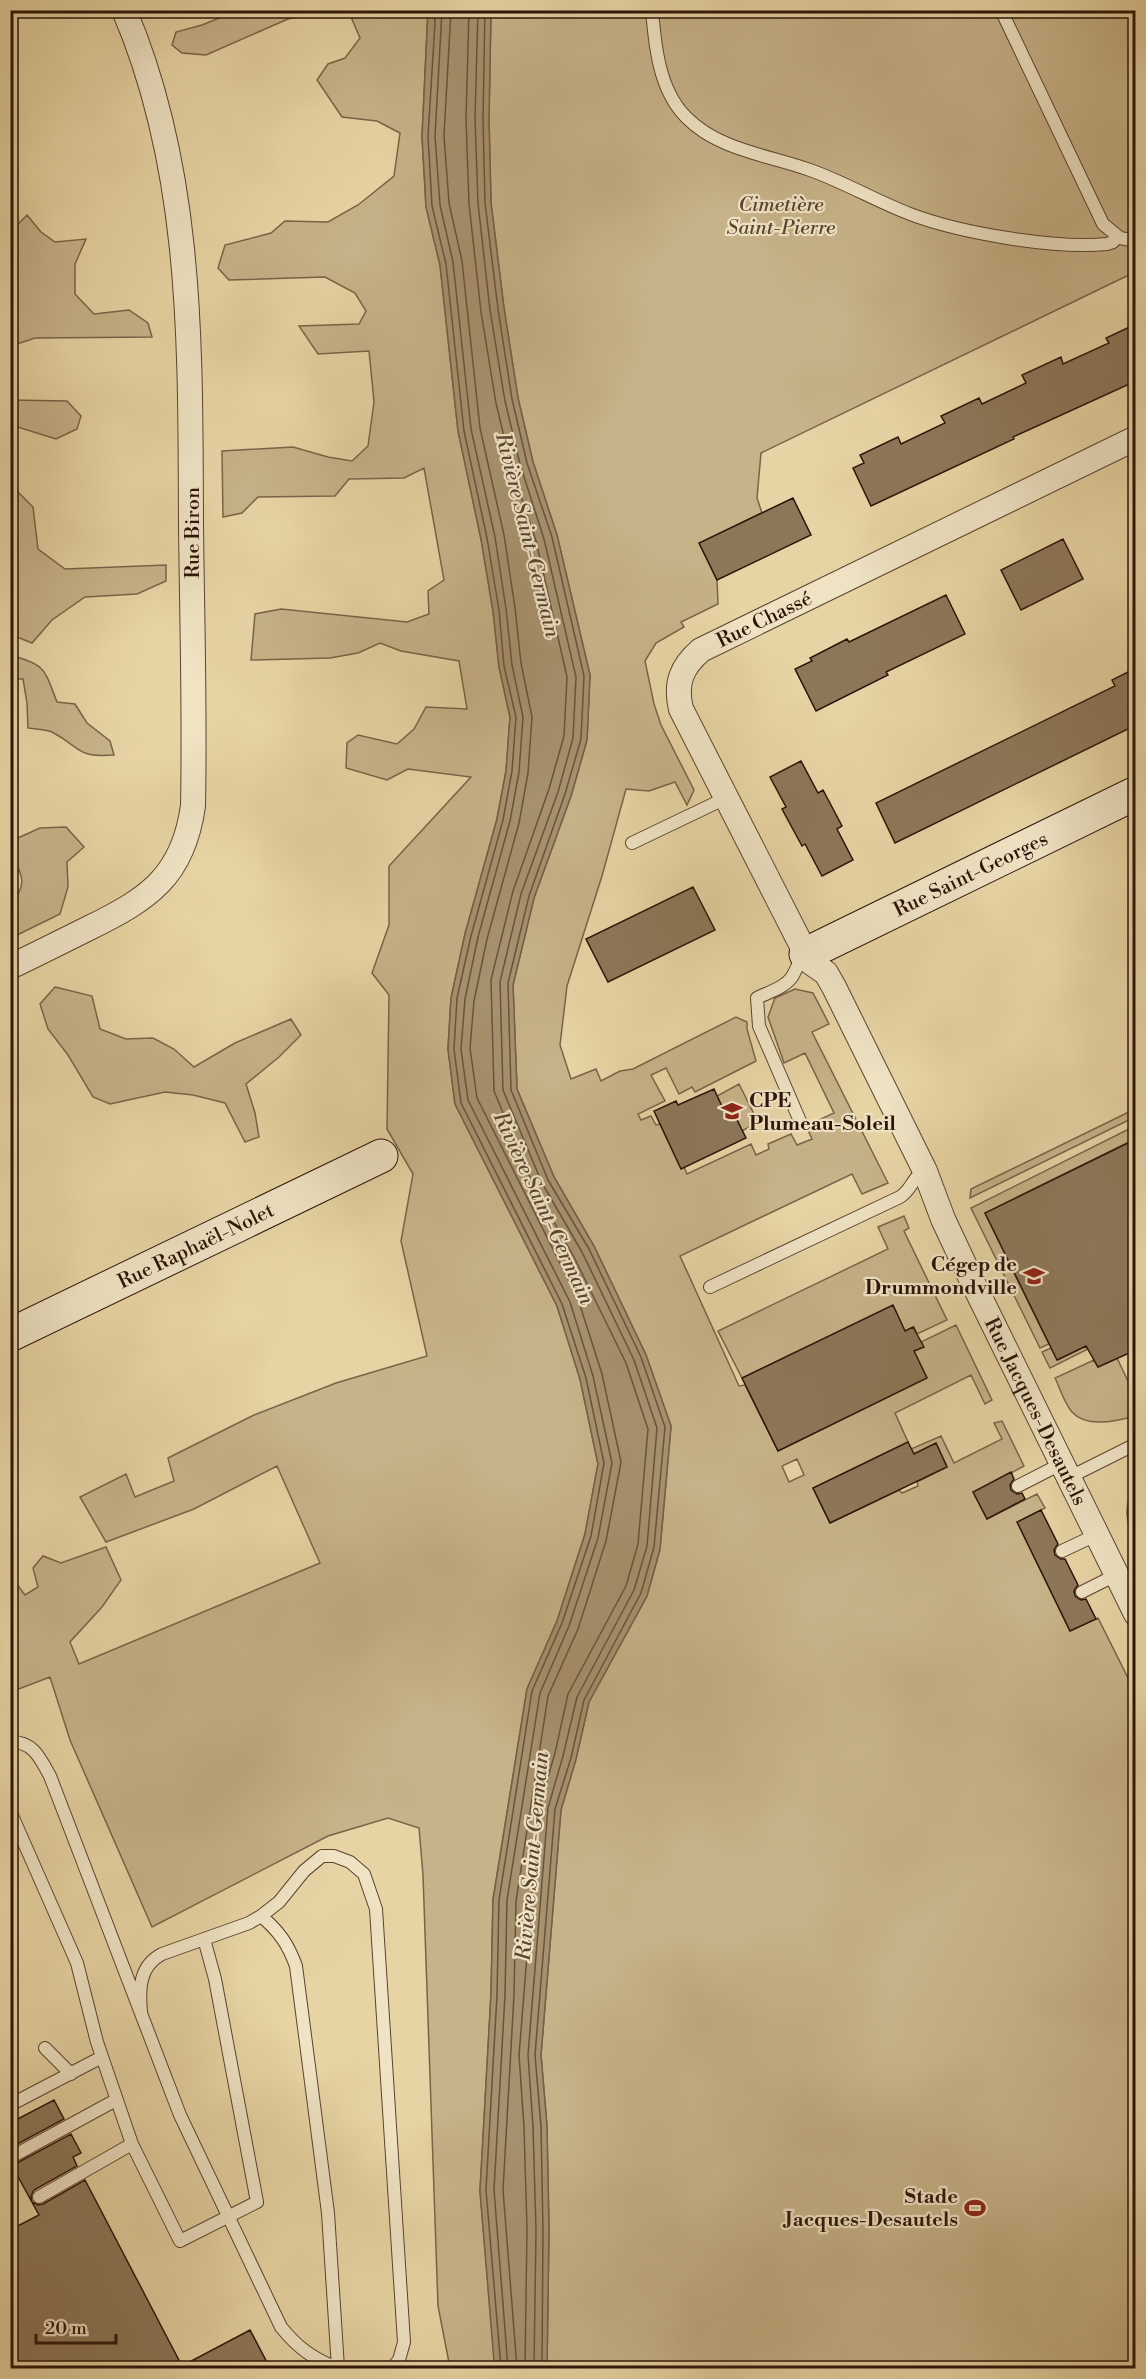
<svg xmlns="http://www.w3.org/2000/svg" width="1146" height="2379" font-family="'Libre Bodoni',serif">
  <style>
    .green { fill: #c7b389; stroke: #7a6348; stroke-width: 1.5; fill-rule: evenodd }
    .water { fill: #a7926f; stroke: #765f46; stroke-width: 1.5 }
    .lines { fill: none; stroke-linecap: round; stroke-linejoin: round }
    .shore { stroke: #6a523c; stroke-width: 1.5 }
    .building { fill: #8d7759; stroke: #2c1308; stroke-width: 1.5 }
    .lane-casing { stroke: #5b432f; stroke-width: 14 }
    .street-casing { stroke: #5b432f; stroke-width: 26 }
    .secondary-casing { stroke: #2c1308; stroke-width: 35 }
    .lane { stroke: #efe3c4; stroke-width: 12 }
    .street { stroke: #efe3c4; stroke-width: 24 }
    .secondary { stroke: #efe3c4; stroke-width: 33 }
    .labels { text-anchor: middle; stroke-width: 4.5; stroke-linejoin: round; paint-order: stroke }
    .park-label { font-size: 20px; font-style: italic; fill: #5a432f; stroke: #efe3c4 }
    .street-label { font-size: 20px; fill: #2c1308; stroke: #efe3c4 }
    .poi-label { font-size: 20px; font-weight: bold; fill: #2c1308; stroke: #efe3c4; text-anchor: end }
    .water-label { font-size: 21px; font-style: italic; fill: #5d4631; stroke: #efe3c4 }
  </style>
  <rect width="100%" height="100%" fill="#e7d4a4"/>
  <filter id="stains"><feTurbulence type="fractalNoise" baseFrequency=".00333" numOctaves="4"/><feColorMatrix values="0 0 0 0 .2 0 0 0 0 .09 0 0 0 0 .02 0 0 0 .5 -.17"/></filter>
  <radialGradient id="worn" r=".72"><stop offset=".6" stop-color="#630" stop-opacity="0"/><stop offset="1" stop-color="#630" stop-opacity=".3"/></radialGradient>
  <path class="green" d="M236 11H428L422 136 426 207 440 265 458 431 481 539 493 611 499 667 510 717 506 771 497 819 465 934 451 998 448 1049 455 1104 557 1306 580 1379 598 1464 585 1534 557 1621 527 1689 493 1899 491 1994 480 2191 495 2368H450L438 2306 423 1875 419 1828 388 1818 328 1836 152 1927 70 1740 50 1677 11 1692V1582L13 1579 25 1595 38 1587 33 1568 43 1556 61 1563 106 1547 121 1580 102 1607 70 1642 79 1664 320 1563 277 1466 194 1509 106 1542 80 1497 126 1474 135 1497 174 1481 168 1458 254 1415 336 1383 427 1356 401 1241 413 1174 387 1129 389 995 372 973 389 925V866L471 777 408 769 387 780 346 768 347 743 358 735 397 744 414 729 426 707 467 709 459 661 401 651 380 643 358 653 330 658 251 660 255 614 281 609 407 622 429 614 428 591 444 580 424 468 404 478 349 479 335 496 258 497 242 513 223 517 222 451 293 447 328 457 352 461 368 446 374 402 369 351 318 354 299 326 359 324 366 311 355 293 325 277 229 280 218 268 225 245 271 233 285 221 328 222 358 205 394 176 400 133 377 121 342 117 317 80 328 64 345 58 360 38 351 17 325 12 288 19 206 55 182 53 172 45 176 32 202 25Z
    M491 11H1135V272L761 453 757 498 762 513 700 543 717 580 718 604 681 622 684 627 656 643 645 661 654 704 661 725 694 790 687 805 675 782 649 791 626 789 602 876 567 986 560 1045 571 1079 596 1069 601 1081 620 1071 633 1069 736 1017 747 1022V1029L756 1061 695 1092 692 1087 679 1094 666 1068 651 1075 665 1101 638 1114 641 1120 651 1116 656 1125 660 1124 681 1168 684 1167 687 1174 751 1144 756 1155 769 1149 768 1144 791 1134 797 1145 812 1139 806 1126 834 1113 805 1053 784 1063 768 1017 775 998 795 989 813 993 829 1024 812 1032 888 1183 862 1194 852 1174 680 1256 739 1386 745 1385 778 1451 927 1378 914 1351 923 1347 921 1342 956 1325 992 1400 985 1404 971 1375 895 1413 908 1442 813 1488 830 1523 899 1490 902 1493 918 1486 917 1482 947 1467 936 1443 914 1454 911 1449 941 1436 954 1463 1002 1439 994 1423 1002 1421 1024 1466 974 1493 987 1519 1037 1494 1045 1508 1018 1522 1070 1631 1098 1618 1135 1692V2368H547L549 2230 547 2126 541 2055 561 1810 576 1759 589 1702 647 1596 660 1549 671 1426 646 1355 594 1246 554 1177 517 1089 513 985 534 898 571 796 587 740 590 675 557 535 533 462 518 398 504 308 491 203 489 119ZM797 1459 804 1475 789 1482 782 1466Z
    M27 215 41 232 55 242 86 239 75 264V294L94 314 129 310 148 323 152 337 35 338 11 346V231Z
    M11 400 67 401 81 416 77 429 56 439 11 425Z
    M18 492 33 507 38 549 65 569 166 565V581L137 594 85 597 52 620 32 643 17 637 10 614V494Z
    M10 655C47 665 44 669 57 702L75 704 87 723 110 741 114 755C76 758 82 748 52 732 46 729 36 729 28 728L27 703 23 679H11Z
    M66 827 84 847 67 862 68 887 60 914 11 938V903C36 876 10 868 11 841L40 828Z
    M55 987 92 996 100 1029 126 1039 153 1038 174 1049 194 1067 235 1043 291 1019 301 1035 279 1057 246 1084 255 1113 259 1137 245 1142 225 1103 193 1095 165 1092 110 1104 93 1097 68 1055 48 1029 40 1004Z
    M739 1084 758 1122 742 1131 733 1110 725 1113 717 1096Z
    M1135 1109V1117L970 1198 971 1189Z
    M1135 1126V1139L985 1213 1009 1262 1000 1267 971 1208Z
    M904 1216 909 1228 904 1231 947 1320 917 1334 914 1327 905 1331 893 1306 742 1378 718 1331 888 1249 878 1227Z
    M1011 1267 1049 1344 1040 1348 1002 1271Z
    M1086 1346 1088 1349 1050 1368 1042 1352 1051 1348 1058 1360Z
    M1117 1358 1135 1396V1416C1118 1421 1086 1428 1072 1412 1064 1403 1060 1388 1055 1378L1094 1360 1098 1367Z
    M1135 1488H1136L1135 1542C1127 1523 1122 1506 1135 1488Z"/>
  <path class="water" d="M428 11H491L489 119 491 203 504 308 518 398 533 462 557 535 590 675 587 740 571 796 534 898 513 985 517 1089 554 1177 594 1246 646 1355 671 1426 660 1549 647 1596 589 1702 576 1759 561 1810 541 2055 547 2126 549 2230 547 2368H495L494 2361 480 2191 491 1994 493 1900 527 1689 557 1621 585 1534 598 1464 580 1379 557 1306 455 1104 448 1049 451 998 465 934 497 819 506 771 510 717 499 667 493 611 481 539 458 431 440 265 426 207 422 136Z"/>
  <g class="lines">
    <path class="shore" d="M434 10 435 23 428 136 432 206 446 264 464 431 487 538 499 610 504 666 516 717 512 771 503 820 471 936 457 998 454 1049 461 1103 562 1304 586 1378 604 1463 591 1536 562 1623 532 1691 499 1900 497 1995 486 2190 501 2368
      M442 10 435 136 440 205 453 262 471 429 495 537 506 609 512 665 523 717 519 772 510 821 478 937 465 999 461 1049 468 1100 570 1302 593 1376 612 1463 598 1538 569 1626 540 1693 507 1900 505 1995 494 2190 508 2368
      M451 10 444 136 449 203 462 261 480 428 504 535 515 608 521 663 532 717 528 773 519 823 487 939 474 1001 470 1048 477 1098 578 1299 602 1374 621 1462 606 1541 578 1629 548 1696 516 1901 514 1995 503 2190 517 2368
      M469 10 466 119 469 204 481 312 496 403 511 466 536 541 567 677 564 736 549 789 513 891 491 980 494 1091 534 1187 574 1257 626 1363 648 1429 638 1544 626 1586 568 1694 555 1753 539 1807 519 2055 524 2127 527 2230 525 2368
      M478 10 475 119 478 203 490 310 505 401 520 464 544 539 576 677 573 738 558 792 521 894 500 982 503 1090 542 1183 582 1252 634 1360 657 1428 647 1546 634 1590 577 1697 563 1756 548 1808 528 2055 533 2126 536 2230 534 2368
      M485 10 483 119 485 203 498 309 512 399 527 463 552 537 584 676 581 739 565 794 529 896 508 983 511 1090 548 1180 589 1249 641 1357 665 1427 654 1547 641 1593 584 1700 571 1758 555 1809 535 2055 541 2126 543 2230 542 2368"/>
  </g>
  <path class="building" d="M1136 324V381L1013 437 1014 439 871 506 853 468 864 463 860 455 898 437 901 444 945 423 941 416 979 398 982 404 1026 383 1022 375 1061 357 1063 364 1109 343 1106 338Z
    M793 498 811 535 717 580 699 543Z
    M1063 539 1083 579 1021 610 1001 570Z
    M946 595 965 634 886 672 888 675 816 711 795 669 812 661 810 658 847 639 849 642Z
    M1136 668V725L895 843 876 803 1115 686 1112 680Z
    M801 761 818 793 823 790 842 826 837 829 853 860 822 876 805 844 802 846 782 809 786 807 770 777Z
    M693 887 715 930 608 982 586 939Z
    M714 1089 725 1113 732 1110 746 1138 681 1169 654 1111 676 1101 678 1105Z
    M1136 1139V1350L1098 1367 1086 1346 1057 1360 985 1213Z
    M893 1305 905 1331 913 1327 924 1347 914 1351 927 1378 778 1451 742 1378Z
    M908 1442 914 1454 936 1443 947 1467 830 1523 813 1488Z
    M1011 1472 1014 1479 1010 1485 1011 1490 1017 1494 1022 1493 1025 1499 987 1519 973 1492Z
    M1041 1510 1058 1544 1054 1550 1055 1555 1061 1559H1065L1078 1585 1074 1591 1075 1596 1081 1600 1086 1599 1096 1619 1070 1631 1017 1522Z
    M54 2100 64 2119 10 2148V2123Z
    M71 2134 81 2153 73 2157 77 2166 34 2190 31 2196 32 2202 38 2205 43 2204 85 2180 182 2366 250 2330 270 2368H10V2230L39 2215 10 2162H19Z"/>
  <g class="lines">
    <defs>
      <path id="lane" d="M652 10C655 46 659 90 686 117 718 150 768 155 810 170 844 182 876 201 910 214 960 233 1054 249 1107 244L1113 242 1117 236
        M1001 10 1103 224 1120 238 1136 241
        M632 843 726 798
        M800 1121 759 1026 757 998C769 992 784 988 792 977 797 969 798 961 805 955
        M710 1287 900 1197C912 1190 912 1177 925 1171
        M1068 1478 1136 1444
        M1018 1486 1061 1464
        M1062 1551 1096 1535
        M1082 1592 1116 1575
        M10 1742C33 1741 40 1758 50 1776L180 2115 281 2327C297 2347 313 2359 337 2368
        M10 1811 77 1963 97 2042 132 2144 180 2241 257 2202 215 1979 204 1939
        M261 1916C279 1931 288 1944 296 1966L328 2213 338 2368
        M141 2012C139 1989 139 1966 162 1954L249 1923 261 1916 279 1902 304 1871 322 1856H334L350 1862 364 1874 376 1909 404 2342 399 2360 392 2368
        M45 2048 71 2074
        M10 2105 102 2057
        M15 2155 116 2100
        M39 2197 132 2144"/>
      <g id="street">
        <path id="s1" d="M1136 438 701 650C681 667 675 684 681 709L806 954 810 962 826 973 834 987 925 1171 943 1219 973 1283 1136 1614"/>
        <path d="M10 967C37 954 63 941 89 928 148 899 183 877 193 806 195 712 192 618 191 524 190 351 194 173 124 10"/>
      </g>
      <g id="secondary">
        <path id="s2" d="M806 954 1136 793"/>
        <path id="s3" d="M10 1335 381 1156"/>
      </g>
    </defs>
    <use href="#lane" class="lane-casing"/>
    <use href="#street" class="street-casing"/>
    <use href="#secondary" class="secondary-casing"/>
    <use href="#lane" class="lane"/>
    <use href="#street" class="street"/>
    <use href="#secondary" class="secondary"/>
  </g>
  <defs>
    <symbol id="school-bare" viewBox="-9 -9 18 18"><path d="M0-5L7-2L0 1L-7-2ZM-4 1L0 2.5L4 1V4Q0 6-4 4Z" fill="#8f2418" stroke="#efe3c4" stroke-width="2.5" paint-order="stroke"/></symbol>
    <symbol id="university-bare" viewBox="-9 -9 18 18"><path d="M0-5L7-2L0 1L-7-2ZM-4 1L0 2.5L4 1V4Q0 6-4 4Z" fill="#8f2418" stroke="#efe3c4" stroke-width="2.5" paint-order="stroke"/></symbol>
    <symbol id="stadium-bare" viewBox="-9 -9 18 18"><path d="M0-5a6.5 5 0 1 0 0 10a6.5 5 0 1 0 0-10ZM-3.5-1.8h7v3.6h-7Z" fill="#8f2418" stroke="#efe3c4" stroke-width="2.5" paint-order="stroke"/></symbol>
  </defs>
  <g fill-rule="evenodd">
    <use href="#school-bare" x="717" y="1096" width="30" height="30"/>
    <use href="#university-bare" x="1019" y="1261" width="30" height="30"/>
    <use href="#stadium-bare" x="960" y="2193" width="30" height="30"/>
  </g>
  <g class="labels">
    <g class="park-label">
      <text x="781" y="211">Cimetière<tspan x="781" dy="23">Saint-Pierre</tspan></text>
    </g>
    <g class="street-label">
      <text transform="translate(192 533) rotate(-90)" y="7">Rue Biron</text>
      <text transform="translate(764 619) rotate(-26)" y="7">Rue Chassé</text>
      <text dy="7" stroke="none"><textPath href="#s2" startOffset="183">Rue Saint-Georges</textPath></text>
      <text dy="7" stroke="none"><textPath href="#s3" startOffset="206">Rue Raphaël-Nolet</textPath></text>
      <text dy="7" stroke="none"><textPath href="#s1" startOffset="1340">Rue Jacques-Desautels</textPath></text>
    </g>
    <g class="poi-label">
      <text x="749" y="1107" text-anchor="start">CPE<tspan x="749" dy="23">Plumeau-Soleil</tspan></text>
      <text x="1017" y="1271">Cégep de<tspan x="1017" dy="23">Drummondville</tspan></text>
      <text x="958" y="2203">Stade<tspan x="958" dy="23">Jacques-Desautels</tspan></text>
    </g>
    <g class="water-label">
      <text transform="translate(528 535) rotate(76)" y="7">Rivière Saint-Germain</text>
      <text transform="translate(544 1208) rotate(65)" y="7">Rivière Saint-Germain</text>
      <text transform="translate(532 1856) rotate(-85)" y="7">Rivière Saint-Germain</text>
    </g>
  </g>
  <rect width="1146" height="2379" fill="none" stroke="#e7d4a4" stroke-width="36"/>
  <rect x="12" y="12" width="1122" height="2355" fill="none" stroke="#2c1308" stroke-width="3"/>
  <rect x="18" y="18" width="1110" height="2343" fill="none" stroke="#2c1308" stroke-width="1.5"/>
  <path d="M36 2334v9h80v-9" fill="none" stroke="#2c1308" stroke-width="3"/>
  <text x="45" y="2334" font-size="18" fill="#2c1308" stroke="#efe3c4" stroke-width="4.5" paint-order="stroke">20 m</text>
  <rect width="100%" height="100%" filter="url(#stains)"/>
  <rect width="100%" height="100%" fill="url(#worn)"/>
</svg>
